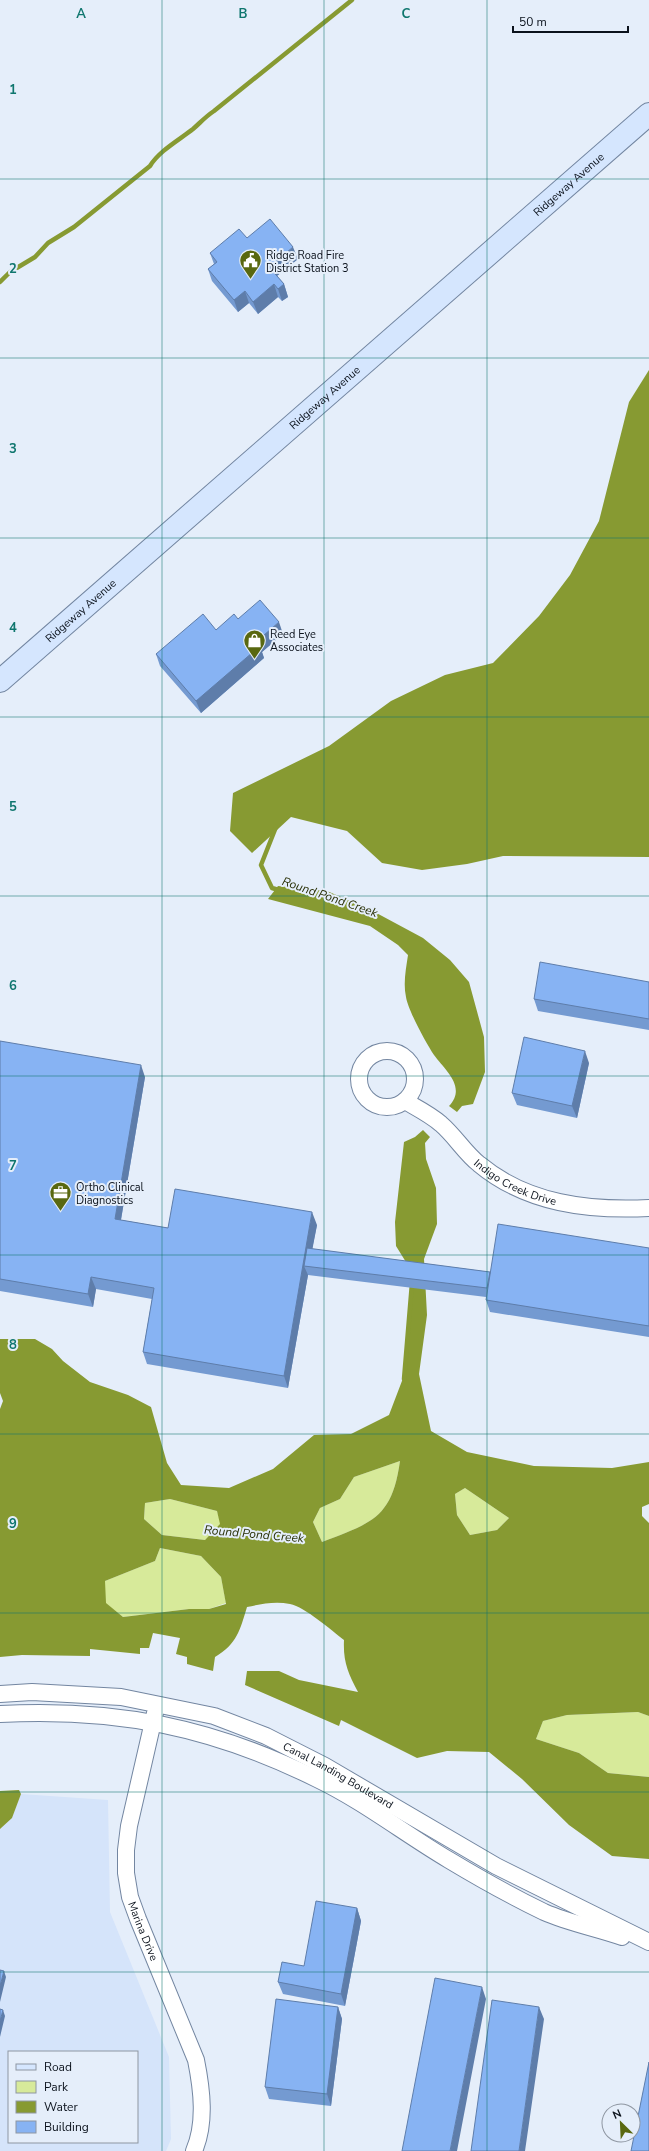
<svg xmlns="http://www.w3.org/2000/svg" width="649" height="2151" font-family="'Nunito Sans',sans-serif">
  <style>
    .built { fill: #d5e4fa; fill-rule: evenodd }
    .green { fill: #d7ea9a }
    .water { fill: #879a32; fill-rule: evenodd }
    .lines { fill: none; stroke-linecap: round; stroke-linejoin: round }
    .stream { stroke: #879a32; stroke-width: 4.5 }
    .street-casing { stroke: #7386a1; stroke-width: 18 }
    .secondary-casing { stroke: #7386a1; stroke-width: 24 }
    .street { stroke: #fff; stroke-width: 16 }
    .secondary { stroke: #d5e6fe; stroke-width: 22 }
    .wall { fill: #749ad1 }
    .shaded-wall { fill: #5e7daa }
    .building { fill: #87b3f3; stroke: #5e7daa }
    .grid { fill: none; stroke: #0f766e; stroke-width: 1; stroke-opacity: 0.55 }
    .labels { text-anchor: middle; stroke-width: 4; stroke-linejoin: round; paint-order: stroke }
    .street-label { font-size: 11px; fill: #0b121c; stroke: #e5eefa }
    .poi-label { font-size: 11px; fill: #0b121c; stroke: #e5eefa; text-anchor: start }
    .water-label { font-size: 12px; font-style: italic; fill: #282f04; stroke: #e5eefa }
    .grid-label { font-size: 13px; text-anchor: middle; font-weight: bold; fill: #0f766e; stroke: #e5eefa; stroke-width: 4; stroke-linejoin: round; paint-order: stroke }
  </style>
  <rect width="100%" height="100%" fill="#e5eefa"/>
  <path class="built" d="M21 1794 108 1800 110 1912 169 2057 171 2139 166 2151H0V1829L12 1818ZM9 2052H137V2142H9Z"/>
  <path class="green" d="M400 1461C392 1519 371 1523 322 1542L313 1522 320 1508 340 1499 354 1477Z
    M465 1488 509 1518 497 1530 470 1535 457 1515 455 1494Z
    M170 1499 217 1511 221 1524 205 1540 162 1535 144 1519 145 1503Z
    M160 1548 201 1556 221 1577 226 1603 209 1609H189L123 1617 105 1603V1581L155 1561Z
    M638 1712 649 1716V1777L608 1773 579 1753 536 1739 543 1721 567 1715Z"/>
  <path class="water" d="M649 370V857L503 856 467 864 422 870 382 863 347 831 291 817 252 853 230 831 233 793 329 746 391 701 445 675 493 663 539 616 570 575 599 521 629 402Z
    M278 886 327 891 369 909 423 938 450 960 469 982 484 1037 485 1072 473 1104 462 1106 457 1112 449 1106C467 1087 445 1070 434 1055 426 1043 408 1010 406 997 403 983 406 969 408 955L398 945 370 926 268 899Z
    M423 1130 430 1137 425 1143 426 1159 436 1188 437 1224 424 1259 427 1315 419 1374 431 1431 467 1452 534 1466 612 1468 649 1462V1504L642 1507V1516L649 1523V1716L638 1712 567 1715 543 1721 536 1739 579 1753 608 1773 649 1777V1859L612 1856 569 1825 522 1779 489 1752 447 1751 417 1758 341 1720 339 1726 245 1685 247 1671H279L299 1680 358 1692C348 1673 343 1662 344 1640 331 1630 305 1607 290 1604 275 1601 261 1604 247 1607 240 1630 237 1644 215 1657L213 1671 187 1664V1657L176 1654 180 1638 153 1633 149 1648H140V1654L90 1649V1656L22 1655 0 1657V1409L3 1401 0 1393V1339H35L52 1349 63 1361 90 1382 128 1395 151 1407 167 1463 181 1485 229 1488 273 1469 314 1435 351 1434 389 1415 405 1373 414 1275 396 1246 395 1222 404 1142 415 1137ZM400 1461C392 1519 371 1523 322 1542L313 1522 320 1508 340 1499 354 1477ZM465 1488 509 1518 497 1530 470 1535 457 1515 455 1494ZM170 1499 217 1511 220 1524 205 1540 162 1535 144 1519 145 1503ZM160 1548 201 1556 221 1577 226 1604 209 1609H189L123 1617 106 1603 105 1581 155 1561Z
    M19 1790 21 1794 12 1818 0 1829V1791Z"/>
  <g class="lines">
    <path class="stream" d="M0 282 10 272 35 257 48 243 74 227 150 166C159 151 179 140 193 129 200 123 205 117 214 111L352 0
      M276 827 261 865 272 888 282 891
      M404 1379 412 1283"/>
    <defs>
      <g id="street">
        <circle cx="387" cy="1079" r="28"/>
        <path id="s1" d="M405 1101C417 1108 431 1115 441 1124 455 1136 465 1153 479 1164 527 1204 589 1211 649 1208"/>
        <path id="s2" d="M0 1694 32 1692 121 1697 214 1716 266 1736 325 1766 496 1866 649 1942"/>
        <path id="s3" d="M155 1713 129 1826 126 1850V1873L130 1897 138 1919 196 2060C202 2090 206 2123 194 2151"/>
        <path d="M0 1714C116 1708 212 1727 317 1779 363 1801 405 1834 449 1860 479 1878 513 1897 544 1912 569 1923 596 1928 622 1937"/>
      </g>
      <g id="secondary">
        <path id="s4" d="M0 681 649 114"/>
      </g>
    </defs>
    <use href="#street" class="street-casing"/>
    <use href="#secondary" class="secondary-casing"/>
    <use href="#street" class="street"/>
    <use href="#secondary" class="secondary"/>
  </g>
  <path class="wall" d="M247 238 298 259 277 276 284 284 288 297 282 301 278 297 258 314 249 303 238 312 212 281 208 269 214 264 210 253Z
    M238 619 283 634 262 652 264 658 201 713 160 666 156 654 216 630Z
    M649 982V1030L538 1011 534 999Z
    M0 1041 145 1077 121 1220 168 1228 317 1225 312 1249 490 1272 649 1248V1337L490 1312 486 1300V1297L308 1275 288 1388 147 1364 143 1352 152 1299 96 1289 93 1307 0 1291Z
    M589 1063 577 1118 517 1105 512 1093Z
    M357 1908 361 1921 345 2006 283 1994 278 1982 304 1966Z
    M338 2007 342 2019 331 2106 269 2099 265 2087Z"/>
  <path class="shaded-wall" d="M293 247 298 259 273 279 269 267Z
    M274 284 278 297 258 314 253 302Z
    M284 284 288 297 282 301 278 289Z
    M245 291 249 303 238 312 234 300Z
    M279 622 283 634 262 652 264 658 201 713 196 701 256 642Z
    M585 1051 589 1063 577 1118 572 1106Z
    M141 1065 145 1077 119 1231 115 1219Z
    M312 1212 317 1225 309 1267 304 1266 308 1275 288 1388 284 1376Z
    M91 1277 96 1289 93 1307 88 1294Z
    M357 1908 361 1921 345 2006 341 1994Z
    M4 1971 6 1977 0 2002V1986Z
    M482 1987 486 1999 457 2151H450Z
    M338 2007 342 2019 331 2106 327 2094Z
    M539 2007 544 2019 525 2151H519Z
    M3 2010 5 2016 0 2037V2021Z"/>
  <path class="building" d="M270 219 293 247 269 267 284 284 278 289 274 284 253 302 245 291 234 300 208 269 217 262 210 253 239 229 247 238Z
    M260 600 279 622 256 642 260 646 196 701 156 654 203 614 216 630 234 614 238 619Z
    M540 962 649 982V1019L534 999Z
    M524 1037 585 1051 572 1106 512 1093Z
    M0 1041 141 1065 115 1219 168 1228 175 1189 312 1212 284 1376 143 1352 154 1288 91 1277 88 1294 0 1279Z
    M498 1224 649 1248V1326L486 1300Z
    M307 1248 490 1272 487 1288 304 1266Z
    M316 1901 357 1908 341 1994 278 1982 282 1962 304 1966Z
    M0 1970 4 1971 0 1986Z
    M435 1978 482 1987 450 2151H402Z
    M276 1999 338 2007 327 2094 265 2087Z
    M492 2000 539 2007 519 2151H471Z
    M0 2009 3 2010 0 2021Z
    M649 2062V2151H631Z"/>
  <path class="grid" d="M162 0V2151M324 0V2151M487 0V2151M0 179H649M0 358H649M0 538H649M0 717H649M0 896H649M0 1076H649M0 1255H649M0 1434H649M0 1613H649M0 1792H649M0 1972H649"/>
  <defs>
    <symbol id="civic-pin" viewBox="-11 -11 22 30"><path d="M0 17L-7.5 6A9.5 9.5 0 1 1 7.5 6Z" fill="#596810" stroke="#e5eefa"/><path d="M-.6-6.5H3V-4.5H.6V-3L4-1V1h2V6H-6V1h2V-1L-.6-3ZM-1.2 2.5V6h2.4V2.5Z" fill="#fff"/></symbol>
    <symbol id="shop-pin" viewBox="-11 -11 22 30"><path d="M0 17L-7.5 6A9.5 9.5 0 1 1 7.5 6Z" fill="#596810" stroke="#e5eefa"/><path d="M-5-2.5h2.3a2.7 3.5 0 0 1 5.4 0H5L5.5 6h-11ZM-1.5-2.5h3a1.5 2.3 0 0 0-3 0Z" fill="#fff"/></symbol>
    <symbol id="office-pin" viewBox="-11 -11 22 30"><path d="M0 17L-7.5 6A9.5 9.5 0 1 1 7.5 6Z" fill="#596810" stroke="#e5eefa"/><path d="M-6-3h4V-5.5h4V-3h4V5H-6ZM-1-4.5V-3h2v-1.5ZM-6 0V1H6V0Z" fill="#fff"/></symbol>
  </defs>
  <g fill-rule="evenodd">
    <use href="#civic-pin" x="238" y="248" width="25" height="34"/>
    <use href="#shop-pin" x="242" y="628" width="25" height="34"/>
    <use href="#office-pin" x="48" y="1180" width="25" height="34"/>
  </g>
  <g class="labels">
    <g class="street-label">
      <text dy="4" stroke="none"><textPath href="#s4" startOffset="755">Ridgeway Avenue</textPath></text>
      <text dy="4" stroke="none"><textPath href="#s4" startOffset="431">Ridgeway Avenue</textPath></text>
      <text dy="4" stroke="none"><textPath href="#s4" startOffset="107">Ridgeway Avenue</textPath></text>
      <text dy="4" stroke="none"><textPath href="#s1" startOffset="139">Indigo Creek Drive</textPath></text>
      <text dy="4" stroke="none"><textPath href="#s2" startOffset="354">Canal Landing Boulevard</textPath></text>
      <text dy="4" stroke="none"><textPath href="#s3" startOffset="224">Marina Drive</textPath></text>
    </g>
    <g class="poi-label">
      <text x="266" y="259">Ridge Road Fire<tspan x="266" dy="13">District Station 3</tspan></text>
      <text x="270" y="638">Reed Eye<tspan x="270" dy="13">Associates</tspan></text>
      <text x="76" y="1191">Ortho Clinical<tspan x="76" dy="13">Diagnostics</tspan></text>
    </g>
    <g class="water-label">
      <text transform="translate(330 897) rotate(19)" y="4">Round Pond Creek</text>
      <text transform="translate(254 1534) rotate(5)" y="4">Round Pond Creek</text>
    </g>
  </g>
  <g class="grid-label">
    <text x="81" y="18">A</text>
    <text x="243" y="18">B</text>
    <text x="406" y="18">C</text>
    <text x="13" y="94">1</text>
    <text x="13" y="273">2</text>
    <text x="13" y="453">3</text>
    <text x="13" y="632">4</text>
    <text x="13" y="811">5</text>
    <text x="13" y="990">6</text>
    <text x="13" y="1170">7</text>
    <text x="13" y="1349">8</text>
    <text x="13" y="1528">9</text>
  </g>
  <rect x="8" y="2051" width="130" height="92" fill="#e5eefa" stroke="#8e96a1"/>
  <rect x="16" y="2064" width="20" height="6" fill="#d5e6fe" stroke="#8e96a1"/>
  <text x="44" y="2071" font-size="12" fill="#0b121c">Road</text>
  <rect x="16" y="2081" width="20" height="12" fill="#d7ea9a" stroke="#8e96a1"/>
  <text x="44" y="2091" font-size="12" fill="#0b121c">Park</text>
  <rect x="16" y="2101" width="20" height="12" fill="#879a32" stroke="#8e96a1"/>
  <text x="44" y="2111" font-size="12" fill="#0b121c">Water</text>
  <rect x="16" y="2121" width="20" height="12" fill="#87b3f3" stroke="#8e96a1"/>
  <text x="44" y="2131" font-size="12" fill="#0b121c">Building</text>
  <g transform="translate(621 2123) rotate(336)"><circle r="19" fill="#e5eefa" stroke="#8e96a1"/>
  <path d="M0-3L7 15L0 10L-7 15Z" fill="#596810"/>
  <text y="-6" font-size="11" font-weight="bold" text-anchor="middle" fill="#0b121c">N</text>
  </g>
  <path d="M513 26v6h115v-6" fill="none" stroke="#0b121c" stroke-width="2"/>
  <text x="519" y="26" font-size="12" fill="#0b121c" stroke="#e5eefa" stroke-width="3" paint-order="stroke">50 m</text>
</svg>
